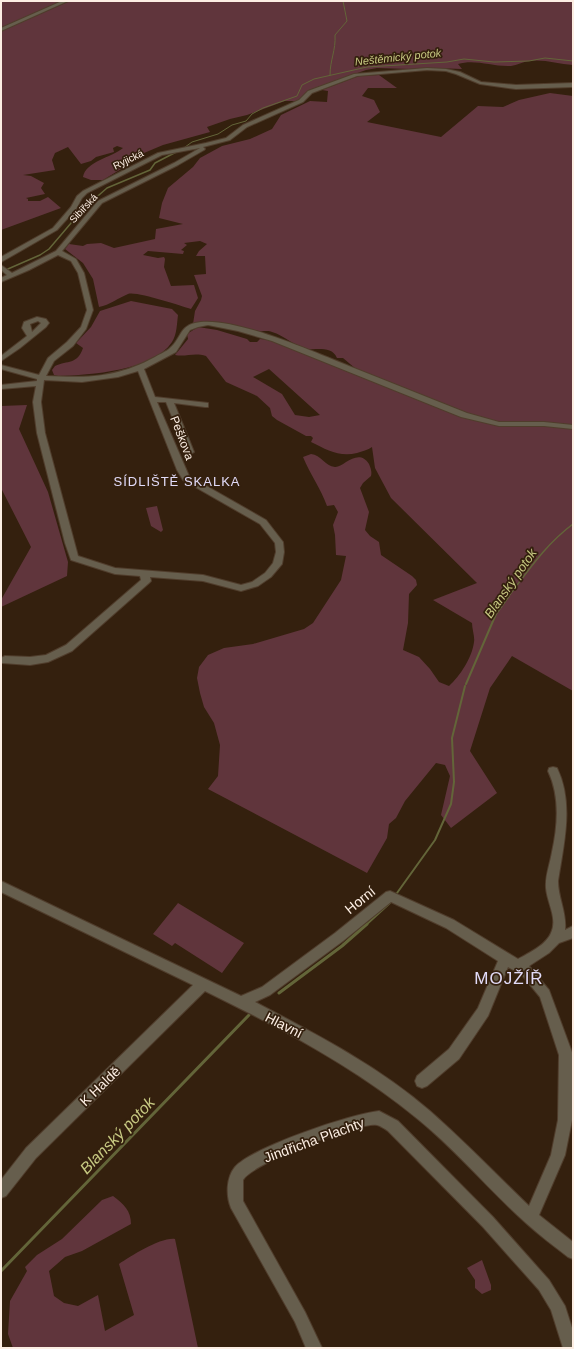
<svg xmlns="http://www.w3.org/2000/svg" width="574" height="1349" font-family="Helvetica,sans-serif">
  <style>
    .green { fill: #60353c; fill-rule: evenodd }
    .lines { fill: none; stroke-linecap: round; stroke-linejoin: round }
    .stream-far3 { stroke: #636539; stroke-width: 1 }
    .stream-far2 { stroke: #636539; stroke-width: 1.5 }
    .stream-far1 { stroke: #636539; stroke-width: 2 }
    .stream { stroke: #636539; stroke-width: 3 }
    .minor-casing { stroke: #503d2c; stroke-width: 2 }
    .minor { fill: #665e4d; fill-rule: evenodd }
    .labels { text-anchor: middle; stroke-width: 3.5; stroke-linejoin: round; paint-order: stroke }
    .far-street-label { font-size: 10px; fill: #fceee3; stroke: #34200e }
    .far-water-label { font-size: 11px; font-style: italic; fill: #c7c982; stroke: #34200e }
    .street-label { font-size: 12px; fill: #fceee3; stroke: #34200e }
    .neighbourhood-label { font-size: 13px; letter-spacing: 1px; fill: #e2dbf8; stroke: #34200e }
    .water-label { font-size: 13px; font-style: italic; fill: #c7c982; stroke: #34200e }
    .near-street-label { font-size: 14px; fill: #fceee3; stroke: #34200e }
    .near-water-label { font-size: 16px; font-style: italic; fill: #c7c982; stroke: #34200e }
    .near-quarter-label { font-size: 17px; letter-spacing: 1px; fill: #e2dbf8; stroke: #34200e }
  </style>
  <rect width="100%" height="100%" fill="#34200e"/>
  <path class="green" d="M1 1H63L1 28Z
    M70 1H573V65C558 64 544 59 529 61 523 62 517 65 511 66 492 67 476 59 458 64L462 69 435 68 409 69 377 68 366 70 309 90 299 101H285L247 115 230 119 207 127 210 132 163 145 144 153 131 163 103 180H91L83 177C86 161 111 158 123 148L117 146 113 148 114 152 96 157 91 161 81 164 68 147 55 153 52 160 55 170 23 175 31 176 44 183 41 188 45 194 26 198 28 199V201H40L48 197 61 208 1 230V31Z
    M379 75 397 88H368L362 96 374 100 380 112 367 122 441 137 478 106 503 107 519 100 550 93 573 96V425L544 422H499L466 413 356 369 343 358H337C332 346 318 350 308 349 295 347 284 335 272 332 268 330 263 332 259 331 237 327 217 320 193 324L195 311 201 300 202 296 194 275 206 274 205 256H196L199 251 207 244 200 241 184 243 187 245 181 250 184 251 183 254 148 251 143 255 158 258 164 257 165 259 164 267 171 286 194 285 198 298 191 309C180 306 137 291 128 294 118 298 110 305 99 307L93 279 83 263 65 249 69 244 83 246 87 244 101 243 114 248 155 239 156 229 183 224 159 218 162 203 168 188 193 167 200 158 222 146 250 139 272 129 281 115 310 101 327 102 328 91 322 90 359 76Z
    M131 301 172 309 178 315C177 322 177 335 172 342 153 371 90 375 58 376L54 375 52 370 55 366C68 360 77 365 83 348L76 343 91 327 100 311Z
    M198 327 217 330 247 339 250 342H257L260 339 271 340 498 426H545L573 429V691L512 656 490 688 470 751 497 793 451 828 441 815 450 776 445 765 436 763 405 801 396 818 389 824 387 838 367 873 208 789 218 776 220 745 214 723 204 707 200 693 197 678 199 667 208 655 224 648 253 644 304 629 313 623 341 580 346 556 336 555 335 535 333 525 338 512 334 505 327 506C321 489 310 474 303 457L311 454C321 455 325 466 335 467 343 468 358 447 369 464 371 469 372 472 371 476L363 483 360 488 369 512 365 530 370 536 379 542 381 555 412 576 416 580 417 585 409 594 408 623 403 650 419 657 430 669 439 682 449 686C460 676 472 658 474 642 475 637 472 629 472 623L433 600 477 583 391 498 375 468 372 447C368 450 362 451 357 453 339 457 327 450 311 442L313 438 311 436H306L277 420 272 416 270 408 257 396 226 382 206 356C194 352 187 357 175 355L188 339 187 334ZM269 369 320 415 309 417 295 415 282 394 253 377Z
    M27 405 19 429 48 492 68 562 67 576 1 607V600L31 547 1 488V406Z
    M157 506 163 530 161 532 151 526 146 508Z
    M178 903 244 943 222 973 175 943 172 946 153 934Z
    M113 1196C124 1204 131 1211 131 1224L82 1251 65 1257 49 1271 54 1296 64 1303 78 1306 98 1295 105 1331 134 1315 119 1264C131 1256 161 1237 175 1239L198 1348H13L8 1334 10 1301 27 1271 25 1267 37 1255 62 1239 102 1200Z
    M482 1260 491 1285V1290L482 1294 475 1288V1280L467 1268Z"/>
  <g class="lines">
    <path class="stream-far3" d="M330 75C330 60 336 50 335 35L347 21 343 1
      M181 150 192 142 218 134 232 125 246 121 252 114 263 108 297 96 302 85 314 79 367 67 447 62 464 59 494 62 529 61 545 58 573 61"/>
    <path class="stream-far2" d="M1 272 40 255 49 249 83 209 107 188 150 170 155 163 182 149
      M508 597C528 571 546 544 573 524"/>
    <path class="stream-far1" d="M466 684 496 614 509 596
      M397 893 435 840 451 804 454 782 452 738 465 686
      M366 925 390 903"/>
    <path class="stream" d="M279 993 342 946 367 924
      M1 1271 249 1015"/>
    <defs>
      <path id="minor" d="M62 1H68L1 31V28Z
        M427 68 446 69 460 72 481 82 516 85 573 83V87L516 89 480 84 456 74 446 71 427 70 357 76 312 93 303 102 247 127 230 140 203 147 205 149 204 150 178 165 102 203 62 251 76 259 84 273 93 310 86 329 73 346 54 361 46 376C87 378 117 378 155 357 159 354 166 352 170 348 181 339 179 327 195 323 231 314 318 354 354 368 392 383 429 398 467 413L499 422H544L573 425V429L544 426H499L461 417 272 341 238 331 208 325 198 327 190 330 176 352 144 369 155 397 208 403V407H205L174 403 194 452 190 454 186 452 166 402H157L189 476 266 520 283 542 284 552 282 564 271 577 258 586 241 591 203 581 150 577 151 581 149 583 72 651 48 662 30 665 2 663 1 658 5 656 30 657 46 655 66 645 141 580 140 576 115 574 71 560 65 543 37 433 33 402 36 386 1 389V385L37 381V379L1 369V365L39 375 48 358 67 342 81 327 87 310 78 273 71 261 58 255 29 270 1 282V278L7 275 1 270V265L12 273 56 251 98 201 174 163 200 148 162 155 87 193 82 198 76 209 57 230 3 261 1 262V257L53 228 71 207 77 196 83 191 158 153 206 143 226 138 243 125 299 100 308 91 354 74ZM138 371 177 470 183 480 260 524 275 543 276 552 273 563 265 573 252 582 241 585 203 575 115 568 78 556 45 433 41 402 44 380 82 382 118 377Z
        M37 317 46 319 49 323 46 327 20 348 1 361V356L27 336 22 328 24 322ZM38 321 41 323 32 332 30 324Z
        M553 767 557 768C574 803 564 843 558 881 558 898 567 913 565 930L573 926V938L559 943 549 953 529 966 549 990 573 1055 572 1120 565 1155 539 1215 573 1242V1259L568 1257C554 1246 539 1235 526 1223 489 1190 457 1151 419 1120 354 1066 280 1028 205 991L36 1158 6 1196 1 1198V1180L26 1148 193 985 1 892V881L241 996 262 987 335 933 386 892 390 891 454 920 518 959C529 953 546 945 551 933 558 918 547 903 546 888 545 876 550 864 552 852 558 825 560 796 548 771L549 768ZM391 902 446 928 498 961 478 1008 449 1049 417 1076 415 1081 417 1086 422 1088 427 1086 459 1059 488 1016 508 967 522 975 540 997 559 1055 558 1120 551 1155 529 1206C496 1174 464 1141 430 1111 378 1066 316 1034 255 1002L270 995 343 941Z
        M379 1111 398 1121 493 1217 549 1280 565 1306 573 1331V1348H563L551 1310 539 1290 483 1227 388 1131C385 1129 381 1126 377 1125 359 1122 251 1164 243 1180V1201L305 1312 322 1348H306L295 1322 231 1208C226 1196 226 1178 235 1167 253 1147 351 1114 379 1111Z"/>
    </defs>
    <use href="#minor" class="minor-casing"/>
    <use href="#minor" class="minor"/>
  </g>
  <g class="labels">
    <g class="far-street-label">
      <text transform="translate(128 159) rotate(-26)" y="4">Ryjická</text>
      <text transform="translate(83 208) rotate(-47)" y="4">Sibiřská</text>
    </g>
    <g class="far-water-label">
      <text transform="translate(398 57) rotate(-6)" y="4">Neštěmický potok</text>
    </g>
    <g class="street-label">
      <text transform="translate(182 438) rotate(69)" y="4">Peškova</text>
    </g>
    <g class="neighbourhood-label">
      <text x="177" y="486">SÍDLIŠTĚ SKALKA</text>
    </g>
    <g class="water-label">
      <text transform="translate(510 583) rotate(-55)" y="5">Blanský potok</text>
    </g>
    <g class="near-street-label">
      <text transform="translate(360 900) rotate(-39)" y="5">Horní</text>
      <text transform="translate(284 1025) rotate(27)" y="5">Hlavní</text>
      <text transform="translate(100 1086) rotate(-44)" y="5">K Haldě</text>
      <text transform="translate(314 1140) rotate(-20)" y="5">Jindřicha Plachty</text>
    </g>
    <g class="near-water-label">
      <text transform="translate(117 1135) rotate(-46)" y="6">Blanský potok</text>
    </g>
    <g class="near-quarter-label">
      <text x="509" y="984">MOJŽÍŘ</text>
    </g>
  </g>
  <rect width="574" height="1349" fill="none" stroke="#fceee3" stroke-width="4"/>
</svg>
